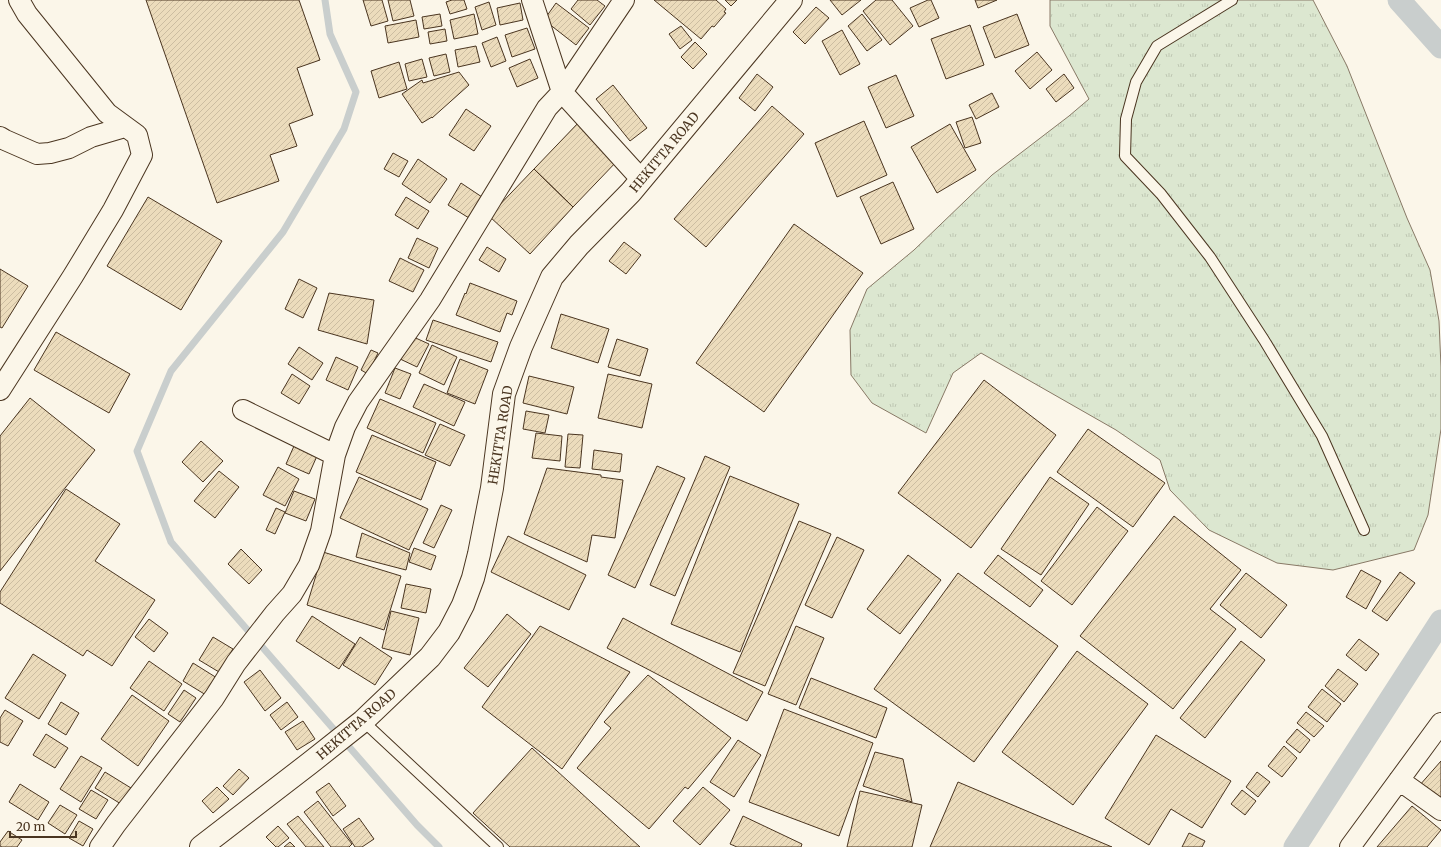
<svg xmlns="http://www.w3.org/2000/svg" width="1441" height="847" font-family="Merriweather,serif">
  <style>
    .grass { fill: url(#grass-tufts); stroke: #887966 }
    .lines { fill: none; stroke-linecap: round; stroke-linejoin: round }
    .stream { stroke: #c9cecd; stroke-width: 7 }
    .canal { stroke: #c9cecd; stroke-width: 23 }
    .building { fill: url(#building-hatch); stroke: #4a3520 }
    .service-casing { stroke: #4a3520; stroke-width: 12 }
    .minor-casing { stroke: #4a3520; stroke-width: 22 }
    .primary-casing { stroke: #4a3520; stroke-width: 24 }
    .service { stroke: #fbf6e9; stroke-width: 10 }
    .minor { stroke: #fbf6e9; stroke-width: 20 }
    .primary { stroke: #fbf6e9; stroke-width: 22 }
    .labels { text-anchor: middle; stroke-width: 3; stroke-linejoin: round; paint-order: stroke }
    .street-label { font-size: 13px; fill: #4a3520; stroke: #fbf6e9 }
  </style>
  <defs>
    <pattern id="grass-tufts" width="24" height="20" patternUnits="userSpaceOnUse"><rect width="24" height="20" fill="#dce7d0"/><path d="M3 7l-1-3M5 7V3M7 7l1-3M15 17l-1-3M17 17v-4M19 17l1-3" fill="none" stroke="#bec7b2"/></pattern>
    <pattern id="building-hatch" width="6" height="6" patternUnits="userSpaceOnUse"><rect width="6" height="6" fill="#ecdcbc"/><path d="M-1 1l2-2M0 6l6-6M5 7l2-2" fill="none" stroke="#ccbda1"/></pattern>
  </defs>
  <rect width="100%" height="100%" fill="#fbf6e9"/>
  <path class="grass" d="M1050 0H1313L1347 66 1407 218 1430 270 1439 321 1441 367V429L1428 515 1414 550 1333 570 1277 563 1209 530 1170 490 1160 460 1116 430 981 353 953 373 926 433 872 403 851 375 850 330 867 289 914 250 992 175 1069 116 1089 99 1050 26Z"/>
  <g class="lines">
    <path class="stream" d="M325 0 330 34 356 92 344 129 283 232 171 371 137 451 171 542 417 825 439 847"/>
    <path class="canal" d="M1399 0 1441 47
      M1295 847 1441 621"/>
  </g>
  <path class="building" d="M146 0H299L320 60 297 68 313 115 289 124 297 146 270 155 279 181 217 203Z
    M363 0H382L388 21 371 26Z
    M388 0H410L414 16 393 21Z
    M452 0H464L467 9 450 14 446 2Z
    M578 0H597L605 6 590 25 571 9Z
    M654 0H716L726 9 724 12 726 13 714 27 712 26 701 39Z
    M725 0H737L731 6Z
    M830 0H861L842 15Z
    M876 0H892L913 26 890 45 863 11Z
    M928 0H931L939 18 919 27 910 8Z
    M975 0H997L978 8Z
    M489 2 496 25 482 30 475 7Z
    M520 3 523 20 500 25 497 8Z
    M556 3 589 28 576 45 544 20Z
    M816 7 829 18 805 44 793 32Z
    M440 14 442 26 424 29 422 17Z
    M474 14 478 34 454 39 450 20Z
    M862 14 882 40 867 51 848 26Z
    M1017 14 1029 45 995 58 983 27Z
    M416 20 419 37 388 43 385 26Z
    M970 25 984 65 946 79 931 39Z
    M681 26 692 40 680 49 669 34Z
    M527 28 535 49 512 57 505 35Z
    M445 29 447 41 430 44 428 32Z
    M842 30 860 64 840 75 822 41Z
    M497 37 506 61 491 67 482 43Z
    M695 42 707 54 693 69 681 57Z
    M476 46 480 62 458 67 455 50Z
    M1037 52 1052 70 1030 89 1015 71Z
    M446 54 450 72 434 76 429 58Z
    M422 59 427 77 409 81 405 64Z
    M530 59 538 78 517 87 509 68Z
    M399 62 407 89 379 98 371 71Z
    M459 72 469 85 432 118V117L422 123 402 94 422 80 423 83Z
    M757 74 773 87 755 111 739 98Z
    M1064 74 1074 88 1056 102 1046 89Z
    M896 75 914 116 886 128 868 87Z
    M613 85 647 128 630 141 596 99Z
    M992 93 999 107 976 119 969 105Z
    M772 106 804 134 706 247 674 219Z
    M466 109 491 126 474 151 449 135Z
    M972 117 981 143 965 148 956 122Z
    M580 121 619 159 573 207 534 169Z
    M864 121 887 175 837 197 815 143Z
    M950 124 976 170 937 193 911 147Z
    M393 153 408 161 399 177 384 169Z
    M418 159 447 179 430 203 402 184Z
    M534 169 573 207 530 254 489 216Z
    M893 182 914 229 881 244 860 197Z
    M461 183 482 197 469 218 448 205Z
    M148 197 222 241 181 310 107 266Z
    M406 197 429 211 418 229 395 215Z
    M794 224 863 273 764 412 696 363Z
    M417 238 438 248 429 268 408 258Z
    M624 242 641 255 626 274 609 261Z
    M487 247 506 259 499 272 479 260Z
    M400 258 424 270 413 292 389 281Z
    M0 269 28 286 2 328 0 327Z
    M299 279 317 288 303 318 285 309Z
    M470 283 517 301 512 315 507 313 500 332 456 315 465 293 466 294Z
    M329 293 374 300 367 344 318 330Z
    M561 314 609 329 598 363 551 348Z
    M433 320 498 342 491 362 426 340Z
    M56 332 130 374 109 413 34 370Z
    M409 335 429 344 417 367 398 358Z
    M617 339 648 349 640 376 608 367Z
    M432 345 457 357 444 385 419 373Z
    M299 347 323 363 312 380 288 364Z
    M371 350 378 353 368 374 361 370Z
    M336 357 358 367 348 390 326 380Z
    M460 359 488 370 475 404 447 393Z
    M395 368 411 374 400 399 385 393Z
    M292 374 310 386 299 404 281 393Z
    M608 374 652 384 642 428 598 418Z
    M529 376 574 387 567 414 523 403Z
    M984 380 1056 435 971 548 898 493Z
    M424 384 465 402 454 426 413 407Z
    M30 398 95 450 0 571V436Z
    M380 399 436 423 423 453 367 428Z
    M526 411 549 415 545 433 523 429Z
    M440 424 465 435 450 466 425 455Z
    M1088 429 1165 483 1133 527 1057 472Z
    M536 433 562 436 560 461 532 458Z
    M568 434 583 435 580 468 565 467Z
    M372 435 436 462 421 500 356 472Z
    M201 441 223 461 203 482 182 462Z
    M294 446 317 456 309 474 286 464Z
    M594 450 622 454 620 472 592 469Z
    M705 456 730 467 675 596 650 585Z
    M657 466 685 478 635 588 608 575Z
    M278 467 299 479 285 506 263 495Z
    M547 468 601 475V477L623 480 615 538 592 535 587 562 524 534Z
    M219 471 239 487 215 518 194 501Z
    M730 476 799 504 740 652 671 624Z
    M359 477 428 509 409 550 340 518Z
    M1050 477 1089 504 1041 575 1001 549Z
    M66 489 120 524 95 561 155 600 112 666 87 650 83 656 0 603V592Z
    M294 491 315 499 306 521 285 513Z
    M441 505 452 510 434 548 423 543Z
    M1097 507 1128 531 1072 605 1041 581Z
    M276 508 285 512 275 534 266 530Z
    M1174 516 1241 570 1210 609 1236 629 1173 709 1080 636Z
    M799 521 831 534 765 686 733 673Z
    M362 533 410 553 406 570 356 557Z
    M508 536 586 575 569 610 491 572Z
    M837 537 864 550 832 618 805 605Z
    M414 548 436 556 431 570 409 562Z
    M241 549 262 570 249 584 228 564Z
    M323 552 401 576 384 630 307 605Z
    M908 555 941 580 900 634 867 609Z
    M998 555 1043 590 1030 607 984 573Z
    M1361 570 1381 581 1366 609 1346 597Z
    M1400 572 1415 583 1387 621 1372 611Z
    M958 573 1058 646 974 762 874 689Z
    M1246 573 1287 605 1261 638 1220 605Z
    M406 584 431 589 426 613 401 608Z
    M391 611 419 618 410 655 382 648Z
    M507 614 531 634 488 687 464 668Z
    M312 616 355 644 339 669 296 641Z
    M623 618 763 692 747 721 607 648Z
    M149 619 168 633 154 652 135 637Z
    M540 626 630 672 562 769 482 707Z
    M796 626 824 638 796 705 768 694Z
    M213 637 233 649 219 672 199 660Z
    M360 637 392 658 375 685 343 665Z
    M1359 639 1379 654 1366 671 1346 655Z
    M1241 641 1265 660 1205 738 1180 718Z
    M1077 651 1148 704 1073 805 1002 752Z
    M33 654 66 675 39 719 5 698Z
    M149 661 182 684 164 711 130 688Z
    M193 663 217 678 206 695 183 681Z
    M1338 669 1358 684 1344 702 1325 686Z
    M260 670 281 698 265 711 244 682Z
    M648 675 731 738 688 789 685 787 649 829 577 768 611 728 604 722Z
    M811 678 887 708 876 738 799 708Z
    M1322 689 1341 704 1327 722 1308 707Z
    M184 690 196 698 180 722 168 714Z
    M132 695 169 721 138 766 101 739Z
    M61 702 79 713 66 735 48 724Z
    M287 702 298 717 281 730 270 715Z
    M784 709 873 743 839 836 749 802Z
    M5 710 23 721 8 746 0 742V718Z
    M1306 712 1324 726 1314 737 1297 723Z
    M303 721 315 739 297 750 285 732Z
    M1297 729 1310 740 1300 753 1286 742Z
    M46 734 68 748 55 768 33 755Z
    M1156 735 1231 781 1202 828 1171 809 1149 845 1105 818Z
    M738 740 761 755 734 797 710 782Z
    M1284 746 1297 758 1282 777 1268 766Z
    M532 748 640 847H510L473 813Z
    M875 752 903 759 912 802 863 786Z
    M81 756 102 768 81 802 60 789Z
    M1441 761V806L1419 786Z
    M239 769 249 778 233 795 223 786Z
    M105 772 131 788 121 804 95 788Z
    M1257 772 1270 782 1258 797 1246 787Z
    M958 782 1112 847H930Z
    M329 783 346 806 333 816 316 792Z
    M20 784 49 802 38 820 9 802Z
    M217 787 229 799 213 813 202 801Z
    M703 787 730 810 700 845 673 821Z
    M91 790 108 800 96 819 79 809Z
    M1242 790 1256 801 1245 815 1231 804Z
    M860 791 922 805 912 847H847Z
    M318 801 352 844 349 847H331L304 812Z
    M60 805 77 815 65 834 48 823Z
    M1412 806 1441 830 1427 847H1377Z
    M298 816 324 847H306L287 824Z
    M743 816 802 844 801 847H737L730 844Z
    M359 818 374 839 362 847H355L343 829Z
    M79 821 93 829 83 846 69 838Z
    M278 826 289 838 278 847H276L266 837Z
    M8 831 22 840 17 847H2L0 846V842Z
    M1189 833 1205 841 1202 847H1182Z
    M290 842 295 847H284Z"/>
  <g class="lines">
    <defs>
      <path id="service" d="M1232 0 1157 46 1136 82 1126 119 1125 156 1161 194 1210 257 1264 340 1322 436 1364 530
        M363 721 498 847"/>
      <path id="minor" d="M532 0 562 92 641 179
        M0 137 5 140 37 154 50 153 69 148 91 137 125 127
        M0 390 73 276 113 210 142 155 137 135 107 113 27 14 19 0
        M243 410 335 455
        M1399 780 1441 810
        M100 847 116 824 214 698 236 663 275 613 292 594 309 565 321 531 335 455 345 427 358 402 430 300 547 108 562 92 624 0
        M1350 847 1441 723"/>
      <path id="primary" d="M201 847 310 763 363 721 430 657 449 632 463 605 473 578 479 554 492 488 504 394 521 347 552 277 579 245 631 192 791 0"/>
    </defs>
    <use href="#service" class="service-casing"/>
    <use href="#minor" class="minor-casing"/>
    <use href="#primary" class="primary-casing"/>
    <use href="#service" class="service"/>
    <use href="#minor" class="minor"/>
    <use href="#primary" class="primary"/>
  </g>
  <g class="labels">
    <g class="street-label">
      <text transform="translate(664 152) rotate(-50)" y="5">HEKITTA ROAD</text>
      <text transform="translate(500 435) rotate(-81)" y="5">HEKITTA ROAD</text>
      <text transform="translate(356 724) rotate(-41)" y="5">HEKITTA ROAD</text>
    </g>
  </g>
  <path d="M10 831v6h66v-6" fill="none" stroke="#4a3520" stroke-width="2"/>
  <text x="16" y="831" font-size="12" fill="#4a3520" stroke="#fbf6e9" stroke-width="3" paint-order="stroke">20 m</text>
</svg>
